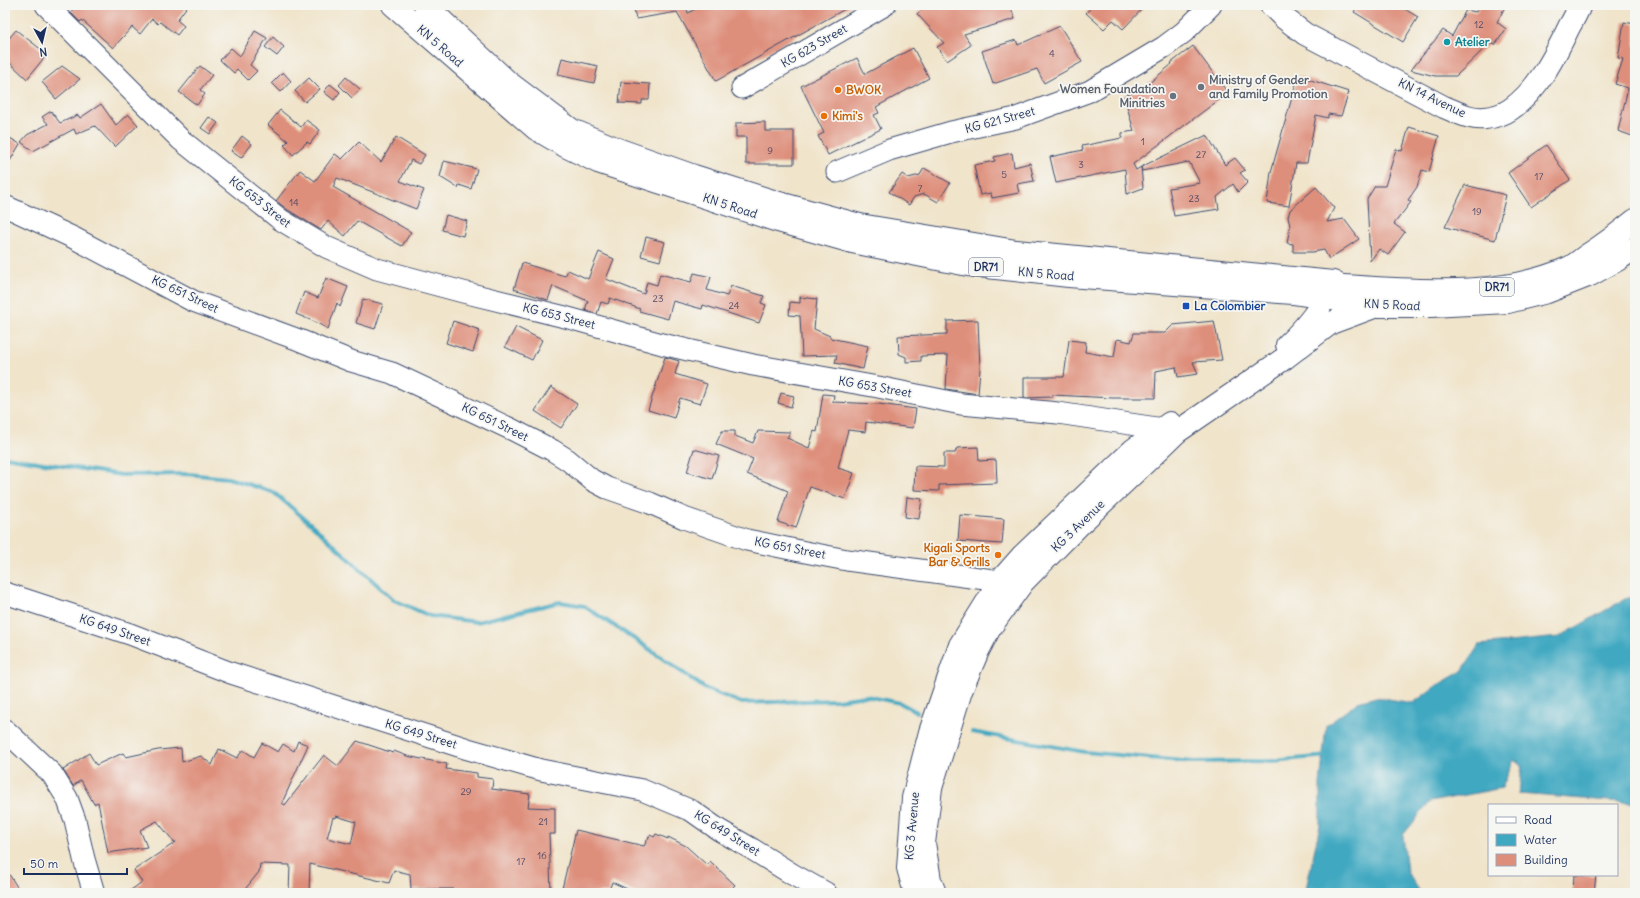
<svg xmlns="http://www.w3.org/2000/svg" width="1640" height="898" font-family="Delius,sans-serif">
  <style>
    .water { fill: #41a8c1; stroke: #2e6c90 }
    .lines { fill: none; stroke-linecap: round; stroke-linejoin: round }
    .stream { stroke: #41a8c1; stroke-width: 4 }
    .building { fill: #de8f7b; fill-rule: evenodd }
    .minor-casing { stroke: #3b4a6e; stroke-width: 23 }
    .major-casing { stroke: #3b4a6e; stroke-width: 24 }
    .minor { stroke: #fff; stroke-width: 21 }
    .major { stroke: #fff; stroke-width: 22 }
    .culture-dot { fill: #0f9aa8; stroke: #f6f6f2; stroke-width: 1.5 }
    .worship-dot { fill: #6b7280; stroke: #f6f6f2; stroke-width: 1.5 }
    .food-dot { fill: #e8710a; stroke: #f6f6f2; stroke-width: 1.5 }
    .transit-dot { fill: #1a4fb4; stroke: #f6f6f2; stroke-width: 1.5 }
    .labels { text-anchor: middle; stroke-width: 3.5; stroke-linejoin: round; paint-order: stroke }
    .number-label { font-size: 10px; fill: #4c4765 }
    .shield { fill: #f6f6f2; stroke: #5d6b8a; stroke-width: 1 }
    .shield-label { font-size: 11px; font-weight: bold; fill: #1b2f5e }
    .culture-label { font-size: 12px; font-weight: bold; fill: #0d838f; stroke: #f6f6f2; text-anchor: start }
    .street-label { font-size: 12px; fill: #1b2f5e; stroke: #f6f6f2 }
    .worship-label { font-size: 12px; font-weight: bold; fill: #5b616d; stroke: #f6f6f2; text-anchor: start }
    .food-label { font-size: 12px; font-weight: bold; fill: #c56008; stroke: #f6f6f2; text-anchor: start }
    .transit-label { font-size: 12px; font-weight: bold; fill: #164399; stroke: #f6f6f2; text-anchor: start }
  </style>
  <rect width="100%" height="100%" fill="#f6f6f2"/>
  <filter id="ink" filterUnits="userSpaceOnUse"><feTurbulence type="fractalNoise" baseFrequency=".025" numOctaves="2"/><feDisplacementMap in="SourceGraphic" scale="8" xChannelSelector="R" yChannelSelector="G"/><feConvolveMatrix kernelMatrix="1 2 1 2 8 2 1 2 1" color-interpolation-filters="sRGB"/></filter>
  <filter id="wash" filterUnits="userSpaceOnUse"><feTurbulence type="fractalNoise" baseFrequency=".012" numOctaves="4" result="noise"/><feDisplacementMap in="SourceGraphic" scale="16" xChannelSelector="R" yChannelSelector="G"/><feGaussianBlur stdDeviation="0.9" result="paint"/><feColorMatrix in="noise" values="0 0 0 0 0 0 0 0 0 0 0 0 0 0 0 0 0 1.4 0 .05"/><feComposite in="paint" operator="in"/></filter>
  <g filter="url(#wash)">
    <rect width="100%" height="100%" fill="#f0e4ca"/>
    <path class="water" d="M1635 596V803L1519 794 1522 764 1514 760 1502 788 1430 802 1403 835 1407 872 1421 893H1318L1306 889 1320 825V784L1326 726 1358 702 1376 697 1413 703 1436 686 1462 671 1479 645 1559 637 1625 599Z"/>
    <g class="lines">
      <path class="stream" d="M5 457 121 475 188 474 228 478 273 492 311 524 394 600 430 616 477 622 560 602 584 606 642 644 706 689 742 703 837 700 866 696 900 703 917 712
        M972 732 1085 752 1193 762 1271 761 1329 756"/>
    </g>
    <g id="blocks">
      <path class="building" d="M79 5H188L177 20 184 26 177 35 160 22 158 24 152 19 140 34 132 27 113 48 82 20 80 22 70 12Z
        M633 5H686L688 13 703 5H852L716 81 677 12 636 19Z
        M927 5H958L962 9 978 5H1010L1015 19 964 34 971 45 947 61 937 47 944 43 917 14Z
        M1093 5H1146L1123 29 1113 20 1104 29 1086 13Z
        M1358 5H1398L1418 17 1403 42 1354 12Z
        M1480 5H1506L1497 22 1506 29 1495 45 1490 43 1456 76H1435L1411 70 1443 30 1452 36 1466 10 1476 12Z
        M1624 22 1635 24V137L1618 131 1628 88 1615 84 1623 59 1618 58Z
        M1060 26 1082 62 1044 83 1037 69 993 84 982 51 1016 40 1018 45Z
        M16 30 47 54 27 79 8 61 5 47V43Z
        M255 31 267 38 250 65 257 71 248 80 237 69 234 73 220 60 231 48 240 56Z
        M273 37 284 47 277 56 265 47Z
        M1193 46 1228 93 1133 164 1136 170 1141 167 1143 188 1127 194 1125 169 1056 183 1050 157 1083 150 1082 146 1122 138V133L1134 131 1124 96 1142 89 1172 64 1171 63Z
        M913 48 929 78 876 107 879 113 874 115 881 129 828 155 818 136 824 133 801 86 857 58 865 74Z
        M562 58 598 66 594 83 558 75Z
        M62 66 80 79 56 99 42 82Z
        M200 66 212 75 200 90 205 94 197 105 179 92Z
        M283 72 291 81 281 92 272 83Z
        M1298 76 1349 92 1341 116 1328 114V118L1316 115 1307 163H1296L1289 206 1267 203 1271 172Z
        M346 77 360 89 352 98 339 85Z
        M309 78 320 89 305 102 295 91Z
        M621 82 650 84 649 100H642V104L619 103Z
        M330 84 340 92 334 100 324 92Z
        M101 104 116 125 128 114 138 125 115 147 95 126 76 134 74 129 33 151 21 142 27 135 48 124 42 117 51 111 60 123 78 115 80 118Z
        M280 110 301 127 306 120 320 130 310 144 307 142 293 155 284 145 288 141 268 125Z
        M209 117 218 123 210 134 201 128Z
        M765 122V131H794V164H746V137H736V123Z
        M1409 127 1439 136 1429 172 1422 170 1417 187 1408 200 1411 202 1394 224 1405 232 1388 255 1379 249 1370 261 1367 199 1375 186H1385L1396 149 1402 151Z
        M5 135 20 144 5 169Z
        M1207 135 1225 165 1235 158 1245 170 1240 173 1248 182 1238 192 1233 184 1217 197 1219 209 1174 216 1169 188 1200 183 1189 162 1142 171 1141 167Z
        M242 136 252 144 241 158 231 151Z
        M396 137 425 155 419 164 411 160 400 181 424 190 416 209 337 178 333 187 411 232 402 246 357 221 345 236 328 221 321 230 288 210 276 201 300 170 315 181 335 154 342 159 359 142 381 162Z
        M1546 145 1570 180 1531 207 1508 173Z
        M1012 153 1014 167 1030 163 1034 181 1017 184 1019 193 992 198 991 193 980 195 974 165 995 161 994 157Z
        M444 161 477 169 471 189 459 185 458 188 440 177Z
        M924 168 950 183 938 202 924 194 914 197 909 205 889 192 902 174 908 178 920 175Z
        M1465 185 1506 195 1495 240 1445 227Z
        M1316 187 1334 208 1327 222 1344 219 1359 239 1329 259 1324 250 1313 252H1293V244L1287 243 1290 226 1288 217 1290 210Z
        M446 215 467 221 463 236 442 230Z
        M646 237 665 242 660 261 641 256Z
        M599 252 614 259 606 279 644 294 647 282 657 285 660 274 691 282 694 273 711 277 707 290 727 296 731 286 764 296 761 303 766 305 759 323 703 305 702 309 673 301 668 319 639 311 640 309 610 298 608 304 601 302 597 314 585 310 588 301 553 286 548 300 514 289 522 263 565 276 568 270 588 279Z
        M326 278 348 287 340 307 337 303 328 329 315 322 296 314 304 292 318 298Z
        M800 297 817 299 814 329 830 336V338L868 346 863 369 835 363 837 355 802 356 800 316 789 315 790 302 800 303Z
        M363 299 383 304 375 329 356 323Z
        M978 320 980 369 978 394 946 389 948 355 921 356V361L906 362V357L899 354 898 336 947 334V321Z
        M453 321 480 330 473 352 446 343Z
        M1214 321 1222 360 1193 362 1198 374 1178 377 1176 367 1156 371 1155 398H1113L1052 395V397L1024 398V377H1064L1069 340 1086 342 1085 352 1114 357 1117 339 1131 342 1134 333H1165L1173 325Z
        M516 327 542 340 532 360 505 347Z
        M665 357 679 361 675 374 707 384 700 404 680 398 674 418 648 410Z
        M551 387 577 404 561 428 535 411Z
        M781 393 794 396 791 407 778 403Z
        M823 394 834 395 833 402 879 404 916 409 913 428 866 422 865 432 848 430 838 468 854 473 845 499 810 487 796 528 778 522 788 491 747 474 753 459 716 444 722 431H735V436L753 443 758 431 790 432 787 438 809 448 814 431 817 432Z
        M978 447 979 461 996 460 997 483 939 485V491L914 490 915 466 944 467V453H955L957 448Z
        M694 449 719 456 712 479 687 472Z
        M907 497 922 499 919 519 905 517Z
        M960 515 1004 519 1002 544 958 541Z
        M298 741 308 745 282 803 285 805 324 755 338 766 357 741 393 753 394 751 407 756 447 764 446 769 477 773V777L493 779 492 789 530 794 528 807 555 808V834H549L551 893H453V889H411L410 874 394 870 389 883 310 864 309 893H289L290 865 260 864 259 872 242 893H127L142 882 134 870 176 842H174L157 821 140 830 147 847 108 853 98 802 94 804 81 780 73 786 63 770 89 753 96 765 123 753 126 757 158 750 181 748 182 762 201 756 212 765 219 749 237 758 243 750 254 757 262 743 278 752 283 744 294 751ZM336 816 356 822 351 844 327 838 333 817 336 818Z
        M576 830 644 846 650 835 654 837 656 834 668 839V837L686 846 707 865 710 861 735 885 727 893H636L612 882 608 893H561Z
        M5 868 21 893H5Z
        M1574 875H1596L1594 893H1573Z"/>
    </g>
  </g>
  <g filter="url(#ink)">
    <use href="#blocks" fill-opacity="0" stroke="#3b4a6e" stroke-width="1"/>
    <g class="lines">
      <defs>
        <path id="minor" d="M46 5 181 140 281 220 326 247 377 269 463 292 565 317 662 344 753 365 878 387 961 404 1058 413 1163 429
          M742 88 885 5
          M837 172 889 150 951 132 1016 118 1090 91 1164 47 1184 32 1211 5
          M5 206 74 238 193 301 299 340 351 361 392 373 513 430 552 450 568 460 592 480 607 488 650 503 684 518 747 540 800 551 847 560 1000 581
          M5 593 130 634 231 673 468 749 541 770 642 790 692 811 719 830 752 849 792 874 826 893
          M5 730 52 774 67 798 75 820 84 859 94 893"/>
        <path id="major" d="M393 5 536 129 565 146 598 162 778 221 852 242 968 265 1069 276 1293 293 1376 306H1431L1508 302 1547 292 1590 275 1619 259 1635 248
          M425 5 508 82 572 130 620 150 694 176 776 202 860 225 1016 251 1333 282 1362 298
          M1271 5 1284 18 1305 34 1444 107C1457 112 1471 120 1485 118 1494 117 1504 114 1511 109 1538 90 1555 56 1569 27 1573 20 1577 13 1580 5
          M1343 286C1418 290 1497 299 1568 268 1575 265 1580 260 1586 256 1603 245 1619 233 1635 220
          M1287 345C1305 328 1321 309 1331 286
          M915 893 908 868 913 798 930 732 960 645 1000 581 1022 556 1133 450 1170 423
          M935 893 930 880 924 843 931 788 961 691 978 651 990 628 1023 582 1081 523 1148 460 1177 432 1285 358 1331 323 1374 307"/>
      </defs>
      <use href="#minor" class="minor-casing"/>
      <use href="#major" class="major-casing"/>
      <use href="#minor" class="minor"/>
      <use href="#major" class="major"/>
    </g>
  </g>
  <circle class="culture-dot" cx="1447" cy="42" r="4"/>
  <g class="worship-dot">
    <circle cx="1201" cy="87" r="4"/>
    <circle cx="1173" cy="96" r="4"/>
  </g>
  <g class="food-dot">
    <circle cx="838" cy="90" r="4"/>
    <circle cx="824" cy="116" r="4"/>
    <circle cx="998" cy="555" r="4"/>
  </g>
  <rect class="transit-dot" x="1182" y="302" width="8" height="8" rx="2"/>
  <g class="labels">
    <g class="number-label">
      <text x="1479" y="28">12</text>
      <text x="1052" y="57">4</text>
      <text x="1143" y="145">1</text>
      <text x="770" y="154">9</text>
      <text x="1201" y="158">27</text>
      <text x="1081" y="168">3</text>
      <text x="1004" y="178">5</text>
      <text x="1539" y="180">17</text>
      <text x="920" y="192">7</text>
      <text x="1194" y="202">23</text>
      <text x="294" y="206">14</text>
      <text x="1477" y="215">19</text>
      <text x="658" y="302">23</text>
      <text x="734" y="309">24</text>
      <text x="466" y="795">29</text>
      <text x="543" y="825">21</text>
      <text x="542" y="859">16</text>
      <text x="521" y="865">17</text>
    </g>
    <g class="shield">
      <rect x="969" y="258" width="34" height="18" rx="3"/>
      <rect x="1480" y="278" width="34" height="18" rx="3"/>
    </g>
    <g class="shield-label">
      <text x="986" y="271">DR71</text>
      <text x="1497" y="291">DR71</text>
    </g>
    <g class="culture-label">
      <text x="1455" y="46">Atelier</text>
    </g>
    <g class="street-label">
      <text transform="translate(440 46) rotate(41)" y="4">KN 5 Road</text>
      <text transform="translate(814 46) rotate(-30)" y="4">KG 623 Street</text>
      <text transform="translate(1432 98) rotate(26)" y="4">KN 14 Avenue</text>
      <text transform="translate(1000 120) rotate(-15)" y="4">KG 621 Street</text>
      <text transform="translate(260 202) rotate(38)" y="4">KG 653 Street</text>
      <text transform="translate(730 206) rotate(18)" y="4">KN 5 Road</text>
      <text transform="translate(1046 274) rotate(5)" y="4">KN 5 Road</text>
      <text transform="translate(185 294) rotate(25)" y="4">KG 651 Street</text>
      <text transform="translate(1392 305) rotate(3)" y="4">KN 5 Road</text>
      <text transform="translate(559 316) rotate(14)" y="4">KG 653 Street</text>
      <text transform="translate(875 387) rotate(10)" y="4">KG 653 Street</text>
      <text transform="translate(495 422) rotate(26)" y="4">KG 651 Street</text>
      <text transform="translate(1078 526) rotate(-44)" y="4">KG 3 Avenue</text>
      <text transform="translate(790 548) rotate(11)" y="4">KG 651 Street</text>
      <text transform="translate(115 630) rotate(19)" y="4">KG 649 Street</text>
      <text transform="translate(421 734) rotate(17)" y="4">KG 649 Street</text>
      <text transform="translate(912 826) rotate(-85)" y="4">KG 3 Avenue</text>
      <text transform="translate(727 833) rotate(32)" y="4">KG 649 Street</text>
    </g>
    <g class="worship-label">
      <text x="1209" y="84">Ministry of Gender<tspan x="1209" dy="14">and Family Promotion</tspan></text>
      <text x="1165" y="93" text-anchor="end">Women Foundation<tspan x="1165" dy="14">Minitries</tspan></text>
    </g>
    <g class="food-label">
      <text x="846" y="94">BWOK</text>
      <text x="832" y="120">Kimi's</text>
      <text x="990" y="552" text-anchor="end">Kigali Sports<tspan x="990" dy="14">Bar &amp; Grills</tspan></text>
    </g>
    <g class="transit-label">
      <text x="1194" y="310">La Colombier</text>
    </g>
  </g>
  <rect width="1640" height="898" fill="none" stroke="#f6f6f2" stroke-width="20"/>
  <rect x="1488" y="804" width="130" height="72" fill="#f6f6f2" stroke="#9ea6b7"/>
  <rect x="1496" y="817" width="20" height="6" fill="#ffffff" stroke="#9ea6b7"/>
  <text x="1524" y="824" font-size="12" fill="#1b2f5e">Road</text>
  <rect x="1496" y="834" width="20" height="12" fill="#41a8c1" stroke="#9ea6b7"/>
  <text x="1524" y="844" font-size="12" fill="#1b2f5e">Water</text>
  <rect x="1496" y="854" width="20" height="12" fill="#de8f7b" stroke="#9ea6b7"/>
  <text x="1524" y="864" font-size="12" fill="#1b2f5e">Building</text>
  <g transform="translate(42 42) rotate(172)" stroke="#f6f6f2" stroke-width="3" paint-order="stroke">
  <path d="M0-3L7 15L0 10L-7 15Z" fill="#1b2f5e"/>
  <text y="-6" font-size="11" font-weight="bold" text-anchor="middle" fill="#1b2f5e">N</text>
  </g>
  <path d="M24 868v6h103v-6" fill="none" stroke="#1b2f5e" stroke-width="2"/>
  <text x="30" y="868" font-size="12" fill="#1b2f5e" stroke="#f6f6f2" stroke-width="3" paint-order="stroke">50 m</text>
</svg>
